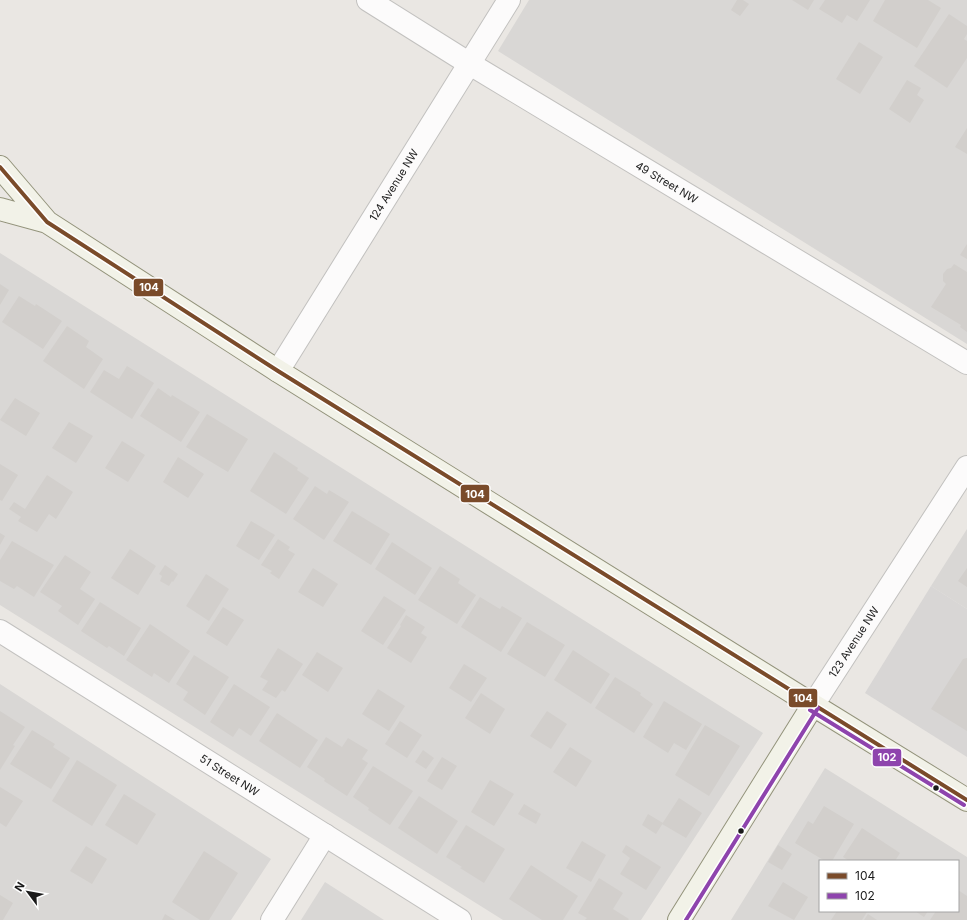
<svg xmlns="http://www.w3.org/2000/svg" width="967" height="920" font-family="Inter,sans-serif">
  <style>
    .residential { fill: #d9d7d5; fill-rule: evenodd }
    .religious { fill: #d8d6d5 }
    .building { fill: #d2cfcc }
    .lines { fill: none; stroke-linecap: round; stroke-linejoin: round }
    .street-casing { stroke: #c2c1bf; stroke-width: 24 }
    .secondary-casing { stroke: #93937b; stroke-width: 24 }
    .street { stroke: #fcfbfb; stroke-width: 22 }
    .secondary { stroke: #f2f2e8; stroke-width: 22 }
    .bus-1-casing { stroke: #fff; stroke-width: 7 }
    .bus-2-casing { stroke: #fff; stroke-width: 7 }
    .bus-1 { stroke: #7a4b2a; stroke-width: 4 }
    .bus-2 { stroke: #8e44ad; stroke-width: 4 }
    .bus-dot { fill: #1b1b1b; stroke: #fff; stroke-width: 1.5 }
    .labels { text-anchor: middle; stroke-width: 4; stroke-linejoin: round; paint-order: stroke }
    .street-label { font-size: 11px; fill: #1b1b1b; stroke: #fff }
    .line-badge { stroke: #fff; stroke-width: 1.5 }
    .badge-label { font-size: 11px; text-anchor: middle; font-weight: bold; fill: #fff }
  </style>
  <rect width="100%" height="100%" fill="#eae7e3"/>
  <path class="residential" d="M529 0H967V344L498 51Z
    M0 253 763 733 641 920H503L0 605Z
    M967 529V609L931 586Z
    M0 684 271 859 231 920H0Z
    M825 768 967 857V920H731ZM820 861H958V911H820Z
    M325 882 384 920H301Z"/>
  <path class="religious" d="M931 586 967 609V757L865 693Z"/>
  <path class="building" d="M737 0H743L749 4 740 16 731 10Z
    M792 0H814L808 10Z
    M825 0H870L857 21 847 15 842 23 819 9Z
    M885 0H928L941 8 917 48 873 21Z
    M949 14 967 26V34L964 39 967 41V58L947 88 914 66Z
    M859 42 883 57 860 94 836 79Z
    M907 80 921 88 917 95 924 100 910 123 889 109Z
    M967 128V154L955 147Z
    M967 244V259L960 255Z
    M954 264 967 272V332L960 327 961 325 931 307 946 284 943 281V274L947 269 951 268Z
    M0 284 9 290 0 305Z
    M19 296 35 306 36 304 62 321 43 349 2 322Z
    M67 326 89 341 86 347 103 359 84 389 43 361Z
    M127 366 154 383 132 419 90 392 104 370 119 379Z
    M158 388 171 397 172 395 200 412 181 442 140 416Z
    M15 398 40 413 26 436 0 420Z
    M207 414 248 439 228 472 186 447Z
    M69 422 93 436 76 463 52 448Z
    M122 441 145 455 128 482 105 468Z
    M274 452 298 468 297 470 309 478 286 514 250 491Z
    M178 457 204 474 188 498 163 482Z
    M0 464 18 475 2 501 0 500Z
    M47 475 73 492 56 519 49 514 37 532 18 521 21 517 9 509 14 502 25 509Z
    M315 486 327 494 329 490 349 502 324 540 293 519Z
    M352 511 390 534 371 565 333 541Z
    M251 521 275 535 259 560 236 546Z
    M0 533 5 536 0 545Z
    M278 539 290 547 288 550 295 554 279 579 270 573 272 571 261 565Z
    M12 541 54 565 34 597 17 586 14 589 0 581V560Z
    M392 542 432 568 415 595 375 569Z
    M130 549 156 566 138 595 111 578Z
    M65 555 91 572 80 589 95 599 78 625 58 611 62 606 40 592Z
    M165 565 178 574 173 582 172 581 169 586 160 581 162 576 159 574Z
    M440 566 460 579 458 583 476 595 457 624 418 600Z
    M313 568 338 584 323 607 298 592Z
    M967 568V587L958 581Z
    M206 574 229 589 209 621 186 606Z
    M384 596 406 610 383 645 361 631Z
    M480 597 500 609 502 606 522 618 501 652 461 627Z
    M100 602 141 628 124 656 109 646 107 648 81 631Z
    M223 607 244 620 227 646 206 633Z
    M406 615 425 627 421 633 427 637 411 663 387 648 401 626 400 625Z
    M527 622 565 645 545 677 507 654Z
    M150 624 190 651 169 683 154 673 152 677 126 660Z
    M278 648 303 664 285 692 282 690 276 698 262 690 268 681 260 677Z
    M573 650 610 674 591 704 554 680Z
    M317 652 343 668 328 692 302 675Z
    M194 655 229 677 205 715 183 700 188 692 176 684Z
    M967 658V731L931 709 963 659Z
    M464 664 487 678 471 702 449 688Z
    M615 677 641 693 640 695 653 704 634 733 595 708Z
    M234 684 270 707 251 736 239 728 233 737 210 722Z
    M378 689 405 706 389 731 362 714Z
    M481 693 505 709 490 734 465 718Z
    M664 701 702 724 686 750 674 743 668 753 643 737Z
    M0 711 25 727 13 745 15 746 0 770Z
    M547 711 567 724 551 749 530 736Z
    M277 713 318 740 300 768 259 741Z
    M400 721 422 735 407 758 385 744Z
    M705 725 740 746 709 796 675 775Z
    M32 730 55 744 53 747 70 758 51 789 10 764Z
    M326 737 342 747 348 738 368 750 362 759 368 763 347 796 324 781 325 779 307 767Z
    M570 747 592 761 576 787 553 772Z
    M423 750 434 758 426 769 415 762Z
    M442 757 457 766 442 790 427 781Z
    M77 760 117 785 92 826 52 801Z
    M373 766 413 791 390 825 368 810 369 808 353 797Z
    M490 780 514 794 494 826 471 812Z
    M0 787 23 801 6 827 0 823Z
    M124 794 156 814 137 845 105 825Z
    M419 796 458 821 437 854 398 828Z
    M679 798 702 813 686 838 662 824Z
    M524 804 541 814 536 824 518 814Z
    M824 806 854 824 832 861H825L795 843 808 821 813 824Z
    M648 814 663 823 656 834 642 825Z
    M466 825 505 849 484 883 460 868 462 867 446 857Z
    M862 828 900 853 895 861H849L843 857Z
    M582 841 606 855 591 882 566 868Z
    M626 845 661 867 646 890 620 874 630 858 622 852Z
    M778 845 792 854 782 870 768 862Z
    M86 846 107 859 92 884 70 871Z
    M204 851 238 873 209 920H200L172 902Z
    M531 865 578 896 563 920H542L509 899Z
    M599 878 623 893 613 909 629 919 628 920H585L587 918 578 913Z
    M783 882 808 897 794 920 768 906Z
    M958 890 967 896V920H930L936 911H958Z
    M0 895 13 903 3 920H0Z
    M837 911H865L867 912 862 920H831Z
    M915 911H928L924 917Z
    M165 914 175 920H162Z
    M868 914 877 920H864Z"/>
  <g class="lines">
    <defs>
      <g id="street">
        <path id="s1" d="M368 0 470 64 967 363"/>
        <path id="s2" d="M278 371 509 0"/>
        <path id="s3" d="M0 631 460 920"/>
        <path id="s4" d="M813 705 967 467"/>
        <path d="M272 920 325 835"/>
      </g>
      <path id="secondary" d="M0 167 47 222
        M0 209 47 222 278 371 813 705 967 800
        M679 920 813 705"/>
    </defs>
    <use href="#street" class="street-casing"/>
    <use href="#secondary" class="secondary-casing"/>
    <use href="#street" class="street"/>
    <use href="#secondary" class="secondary"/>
    <defs>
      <path id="bus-1" d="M0 167 47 222 278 371 967 800"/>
      <path id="bus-2" d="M810 710 964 805
        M686 920 818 708"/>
    </defs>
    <use href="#bus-1" class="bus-1-casing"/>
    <use href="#bus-2" class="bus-2-casing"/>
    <use href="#bus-1" class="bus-1"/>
    <use href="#bus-2" class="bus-2"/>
  </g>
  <g class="bus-dot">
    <circle cx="936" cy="788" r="3.5"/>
    <circle cx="741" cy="831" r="3.5"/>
  </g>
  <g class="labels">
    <g class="street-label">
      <text dy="4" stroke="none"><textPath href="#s1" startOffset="350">49 Street NW</textPath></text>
      <text dy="4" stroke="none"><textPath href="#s2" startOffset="219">124 Avenue NW</textPath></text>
      <text dy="4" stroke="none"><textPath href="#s4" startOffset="75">123 Avenue NW</textPath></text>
      <text dy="4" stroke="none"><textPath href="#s3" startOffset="271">51 Street NW</textPath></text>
    </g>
  </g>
  <g class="line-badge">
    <rect x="133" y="278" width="31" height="19" rx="4" fill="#7a4b2a"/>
    <rect x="460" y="484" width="30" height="19" rx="4" fill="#7a4b2a"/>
    <rect x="788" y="688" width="30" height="20" rx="4" fill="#7a4b2a"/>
    <rect x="872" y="748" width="30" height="19" rx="4" fill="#8e44ad"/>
  </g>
  <g class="badge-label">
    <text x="149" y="291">104</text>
    <text x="475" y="498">104</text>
    <text x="803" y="702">104</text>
    <text x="887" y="761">102</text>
  </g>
  <rect x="819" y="860" width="140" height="52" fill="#ffffff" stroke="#a4a4a4"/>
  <rect x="827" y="873" width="20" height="6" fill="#7a4b2a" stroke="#a4a4a4"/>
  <text x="855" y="880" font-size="12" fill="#1b1b1b">104</text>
  <rect x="827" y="893" width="20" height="6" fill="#8e44ad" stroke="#a4a4a4"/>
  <text x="855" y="900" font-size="12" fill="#1b1b1b">102</text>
  <g transform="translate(28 892) rotate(302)" stroke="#ffffff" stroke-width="3" paint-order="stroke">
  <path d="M0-3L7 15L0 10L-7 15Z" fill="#1b1b1b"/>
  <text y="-6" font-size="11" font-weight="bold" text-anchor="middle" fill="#1b1b1b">N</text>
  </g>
</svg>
